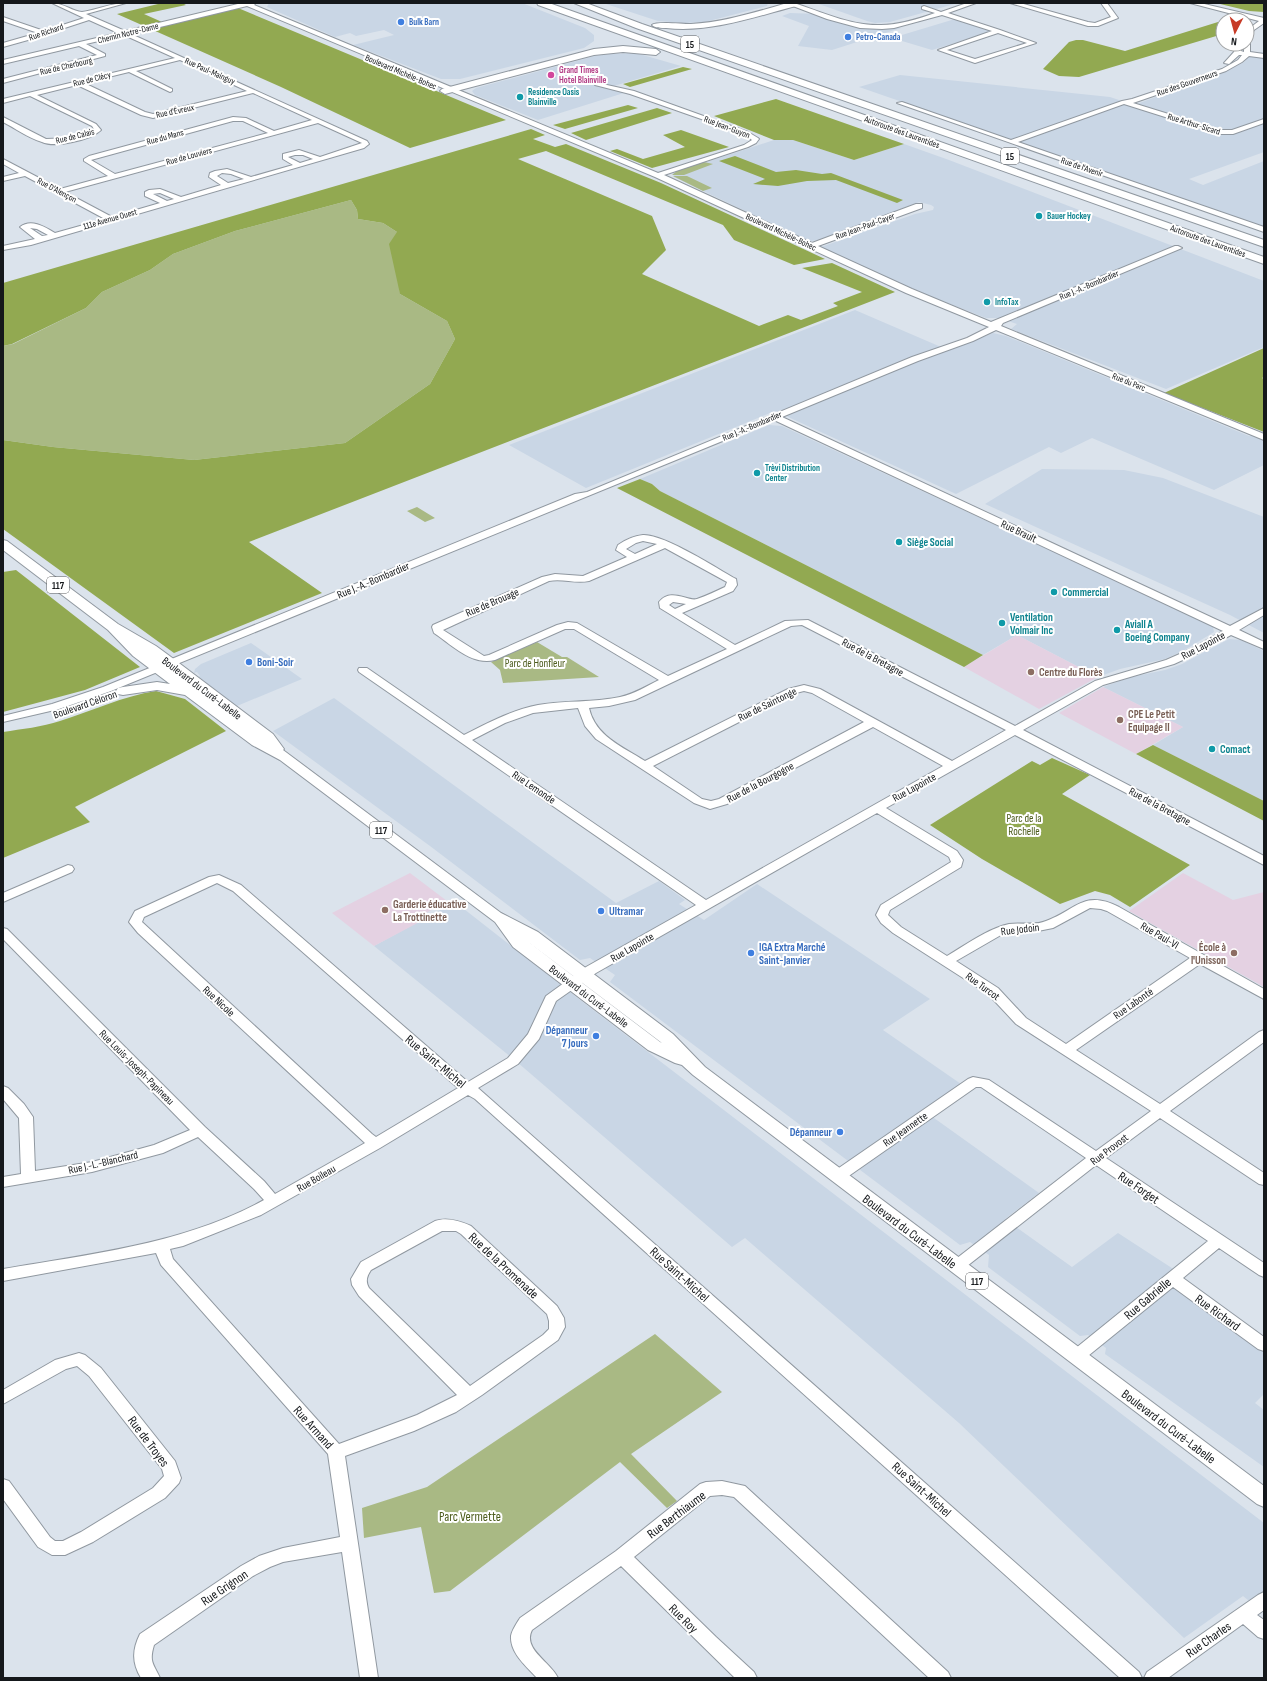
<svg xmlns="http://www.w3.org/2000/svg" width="1267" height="1681" font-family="'Sofia Sans Condensed',sans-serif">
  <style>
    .built { fill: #c9d6e5 }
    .education { fill: #e4d1e2 }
    .green { fill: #a9b984 }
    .forest { fill: #92a951 }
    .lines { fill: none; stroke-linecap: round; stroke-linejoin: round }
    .minor-casing { stroke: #9098a0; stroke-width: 2 }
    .major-casing { stroke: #9098a0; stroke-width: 2 }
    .highway-casing { stroke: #9098a0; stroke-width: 2 }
    .minor { fill: #fff; fill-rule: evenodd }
    .major { fill: #fff; fill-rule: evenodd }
    .highway { fill: #fff; fill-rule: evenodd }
    .shop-dot { fill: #3f7fe0; stroke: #fff; stroke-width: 1.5 }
    .hotel-dot { fill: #d1479c; stroke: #fff; stroke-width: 1.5 }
    .culture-dot { fill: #0f9aa8; stroke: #fff; stroke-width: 1.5 }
    .education-dot { fill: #8d6e63; stroke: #fff; stroke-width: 1.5 }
    .labels { text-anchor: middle; stroke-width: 4; stroke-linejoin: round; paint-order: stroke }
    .far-shop-label { font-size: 9px; font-weight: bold; fill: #366cbe; stroke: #fff; text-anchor: start }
    .far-street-label { font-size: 9px; fill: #15181b; stroke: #fff }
    .far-hotel-label { font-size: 9px; font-weight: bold; fill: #b23c85; stroke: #fff; text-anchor: start }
    .far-culture-label { font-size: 9px; font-weight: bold; fill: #0d838f; stroke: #fff; text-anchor: start }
    .shield { fill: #fff; stroke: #5b5d5f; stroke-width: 1 }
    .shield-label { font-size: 10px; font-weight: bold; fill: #15181b }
    .street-label { font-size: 11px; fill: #15181b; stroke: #fff }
    .culture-label { font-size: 11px; font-weight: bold; fill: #0d838f; stroke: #fff; text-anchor: start }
    .shop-label { font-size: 11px; font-weight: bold; fill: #366cbe; stroke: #fff; text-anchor: start }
    .park-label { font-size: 11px; fill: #4c5b1c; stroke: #fff }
    .education-label { font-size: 11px; font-weight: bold; fill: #785e54; stroke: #fff; text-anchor: start }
    .near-street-label { font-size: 13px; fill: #15181b; stroke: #fff }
    .near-park-label { font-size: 13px; fill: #4c5b1c; stroke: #fff }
  </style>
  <rect width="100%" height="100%" fill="#dbe3ec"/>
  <path class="built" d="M269 3H522L585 28 594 35V41L584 48 460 79H441L353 45 394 35 384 30 356 36 350 33 335 37 267 7Z
    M603 3H768L767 6 705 22 683 23 658 21Z
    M816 3H958L890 22 875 23 867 21Z
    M790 13 819 14 864 29 901 28 832 50 798 46 809 26 782 16Z
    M955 19 988 29 990 32 932 50 892 38Z
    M1264 52V152L1189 179 1203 185 1264 161V227L859 87 900 75 1110 97 1134 105 1229 70 1244 62 1251 54Z
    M636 53 681 66 607 88 627 92 538 120 475 95 472 91 476 88 595 56 610 54Z
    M774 140H793L854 160 904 144 949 160 1264 281V347L1166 389 1011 329 1017 324 999 318H986L909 288 821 247 915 214 933 210 934 207 931 205 919 202 819 240 811 241 799 238 762 221 764 220 674 177 673 173Z
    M855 310 948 350 993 333 1006 336 1249 436 1264 430V465L1214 490 1092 438 1061 453 1049 447 956 494 775 411 586 488 509 445Z
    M769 425 782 426 1101 574 1209 624 1213 627 1214 632 1183 651 1165 659 1120 669 1098 677 1017 635 983 655 660 491 652 484 640 479Z
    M1042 469 1124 470 1163 478 1264 517V633L1230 615 985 504Z
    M1229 639 1241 640 1264 651V801L1153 745 1183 727 1103 687 1131 677 1165 670 1182 664Z
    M251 643 302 679 237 706 198 677 200 676 197 672 194 673 195 669 201 664Z
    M334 698 616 903 659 881 685 900 679 904 704 920 757 884 930 999 883 1030 961 1084 921 1111 934 1118 1039 1193 1005 1219 1072 1267 1118 1233 1178 1272 1172 1278 1264 1345V1394L1255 1403 1264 1410V1467L1105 1354 1106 1348 1088 1335 1080 1336 988 1267 989 1255 970 1242 960 1245 610 982 615 975 590 958 580 960 430 846 273 731Z
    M455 902 584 1003 1264 1523V1613L1243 1596 1184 1638 959 1423 745 1238 732 1247 517 1062 374 946Z"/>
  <path class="education" d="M1017 635 1098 677 1039 709 964 667Z
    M1103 687 1183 727 1136 754 1059 713Z
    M410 873 447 901 421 916 425 919 393 936 374 946 332 913Z
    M1183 873 1233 900 1264 892V987L1129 911Z"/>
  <path class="green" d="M704 162 713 164 684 175H672L677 171Z
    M673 176H687L712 188 703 191Z
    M351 200 357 210 358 219 383 223 397 232 400 294 447 321 455 339 430 384 345 443 194 460 53 447 3 440V346L13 344 86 308 102 292 150 270 173 254 235 231Z
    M417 507 435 518 425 522 407 511Z
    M537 642 562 657H567L599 677 503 683 500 670 491 662Z
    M655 1334 722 1392 631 1454 677 1501 667 1508 620 1462 450 1591 434 1593 421 1527 364 1538 362 1508 427 1487Z"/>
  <path class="forest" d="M155 3H182L186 5 144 14 162 22 238 8 506 120 410 148 281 87 117 14 158 4Z
    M1216 3H1264V12L1249 11Z
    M1218 22H1223V34L1079 77 1059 76 1043 69 1069 42 1076 40H1083L1125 51Z
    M683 67 692 69 630 87 623 84Z
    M776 99 904 144 854 160 793 140H774L714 116Z
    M628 105 638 108 565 129 553 125Z
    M657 108 672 113 586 140 571 133Z
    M531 129 545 135 533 139 555 147 566 144 661 183 825 259 794 265 734 240 723 225 546 151 518 159 652 216 666 250 642 274 759 326 788 315 801 320 838 306 833 303 862 292 802 268 832 263 895 292 249 542 322 593 174 653 3 529V440L53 447 194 460 345 443 430 384 455 339 447 321 400 294 389 244 397 232 383 223 358 219 357 210 351 200 235 231 173 254 150 270 102 292 86 308 12 344 3 346V283Z
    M681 130 729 147 652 168 610 151 617 149 643 159 685 147 663 135Z
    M735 156 776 172 796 170 822 174 831 173 903 200 897 203 836 180 807 181 778 186 753 184 765 179 719 161Z
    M1264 348V377L1262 378 1264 379V432L1164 393Z
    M640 479 652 484 660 491 983 655 964 667 617 488Z
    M16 570 140 667 85 690 3 712V572Z
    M156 691 185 699 226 731 75 807 90 822 3 858V732C22 729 42 727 60 721 92 711 123 696 156 691Z
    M1153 745 1264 801V821L1136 754Z
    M1052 758 1090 775 1062 794 1190 865 1130 907 1110 895 1095 891 1060 904 982 859 930 825 1032 761 1040 765Z"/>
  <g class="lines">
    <defs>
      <path id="minor" d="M52 3C63 3 74 12 82 12 97 10 111 3 126 3L86 14 125 31 242 3H256L254 5 658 173 744 145 752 140 744 134 630 94 595 85 598 83 634 91 748 132 758 138 759 139 756 143 748 147 664 175 812 243 916 204H922V208L818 246 912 289 991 322 1175 246H1178L1182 248 1003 323 1001 326 1264 434V440L996 330 973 341 918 361 782 417 1230 626 1264 608V615L1239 630 1264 642V649L1231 635 1198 653 1174 664 1103 685 1023 730 1264 856V865L1015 735 886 808 957 851 963 860 961 867 890 910 888 915 901 927 947 956C967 944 987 929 1009 924 1021 922 1035 926 1046 921 1076 910 1084 889 1119 907L1264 989V999L1200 964 1076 1050 1160 1104 1259 1032 1264 1030V1042L1170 1111 1264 1173V1185L1259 1184 1160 1118 1106 1158 1264 1263V1277L1259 1275 1219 1248 1183 1278 1264 1337V1351L1258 1349 1173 1287 1083 1360 1077 1362 1071 1360 1069 1356 1071 1352 1208 1241 1096 1165 962 1270 957 1272 952 1270 949 1266 952 1262 1086 1158 981 1087H976L843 1180 838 1181 833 1180 831 1176 833 1172 968 1079 973 1077 989 1080 1096 1151 1151 1111 1016 1024 988 994 893 933 881 923 876 915 881 905 951 862 949 857 877 813 596 973 556 1001 539 1039 518 1064 478 1088 1139 1672 1142 1678H1120L475 1099 468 1095 380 1148 261 1215 183 1246 170 1249 173 1259 339 1444 417 1415 457 1395 359 1296 352 1285 351 1279 361 1262 435 1221C447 1217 460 1221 471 1226L557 1306 564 1318 565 1327 558 1340 482 1395 456 1412 414 1431 345 1456 378 1678H360L342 1552 283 1562 270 1567 253 1576 154 1645C149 1662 153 1663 160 1678H141C132 1663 132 1650 140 1634L241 1566 259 1556 283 1548 340 1537 328 1454 161 1265 156 1253 3 1281V1269C91 1254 184 1244 264 1200L254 1189 198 1137 163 1153 92 1172 3 1187V1177L21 1174 19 1118 3 1099V1086L8 1088 24 1104 33 1117 35 1171 92 1162 154 1145 190 1130 3 939V928L7 929 205 1127 264 1181 275 1194 365 1143 138 933 129 922 135 911 209 877 219 875 241 885 468 1082 508 1058 528 1034 546 996 586 967 696 905 359 672 358 670 359 668H367L464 735C488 723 512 710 538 705 565 700 593 703 620 697 634 694 647 686 659 680L574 629H565L495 660C472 666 452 645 434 633L432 627 433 625 542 577 555 574 583 576 627 557 616 550 618 545C625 540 634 536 643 535 664 534 716 568 736 579L737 585 733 591 682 613 735 645 785 621 808 620 1015 726 1095 681 1166 660 1191 649 1223 631 774 420 111 691 59 709 3 722V716L52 704 103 687 575 494 587 492 912 357 967 338 989 327 906 293 655 177 247 6 131 34 367 141 369 144 364 148 31 245 3 250V246L35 239 20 227C31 218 45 227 55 233L105 219 25 176 3 181V177L19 173 3 164V159L60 189 108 176 84 161V159L89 156 233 117 246 118 274 131 312 120 253 93 153 118 141 115 77 85 37 95 96 124 101 130C91 140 55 148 42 142 28 138 15 128 3 122V117L46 139 71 138 94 129 92 126 30 96 3 103V99L175 58 124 35 86 44 105 54V56L3 83V79L97 55 79 46 3 64V60L118 33 89 20 28 40 3 47V43L38 33 3 21V17L44 31 84 18ZM180 60 247 91 153 114 145 112 84 83 129 72 170 92 172 91V89L136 71ZM233 121H243L268 133 115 174 91 160ZM318 123 362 143 320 157 299 150 283 154V159L293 165 251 177 227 169 215 171 210 173 209 177 221 185 181 197 160 189 149 190 145 192V196L160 203 112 217 65 192ZM295 155H303L313 159 300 163 288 157ZM222 173 231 174 244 179 228 183 217 176ZM160 193 174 199 167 201 153 194ZM30 228 37 229 48 235 42 236ZM643 541 657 544 635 554 626 549 636 543ZM665 548 727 582 725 587C716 591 706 596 697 599 688 602 671 587 659 602L660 608 727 649 668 676 577 623 568 622 557 625 489 655 484 656 443 630 549 581C562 578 575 584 589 581ZM673 602 686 604 675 609 669 605ZM802 625 1006 730 952 761 820 689 804 685 788 689 645 761C623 747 595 736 589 708L609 706 635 700 791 626ZM804 691 812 693 864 722 719 799 711 801 702 799 653 766 796 693ZM578 708 585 726 596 739 694 803 710 809 727 804 873 727 943 766 706 900 472 740 505 723 533 713ZM217 883 233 891 458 1088 376 1137 372 1134 142 922 144 917ZM1090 908 1101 909 1107 911 1190 958 1066 1044 1026 1018 998 988 956 961 1001 935 1011 932 1038 931 1053 928ZM442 1231H456L461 1234 547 1314 549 1321V1329L543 1335 470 1386 369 1288C365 1281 367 1276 371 1270Z
        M785 3H794C822 12 851 26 881 25 899 25 918 19 935 13L922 9V7L924 6 941 12 967 3H976L948 13 1000 30 1036 43 975 63 938 50 992 31 942 15 894 28 882 29 860 28 827 19ZM998 33 1027 43 975 59 947 50Z
        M1010 3H1020L1088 22 1095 23 1111 17 1101 3H1107L1118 18 1098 26H1088Z
        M1190 3H1200L1264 18V23L1254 30 1248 39 1250 41V52L1264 54V58L1249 56 1242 62 1226 71 1133 103 1220 130H1232L1264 119V123L1233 134H1219L1124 104 1018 142 1264 227V232L897 103 902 102 1011 140 1122 101 1132 99 1222 69 1238 60 1242 55H1239L1229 64 1224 63 1234 52 1236 44H1242L1241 51 1244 52V44H1247C1247 30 1248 29 1259 21Z
        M68 865 72 866 74 869 72 872 3 902V893Z
        M79 1353 85 1355 101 1368 175 1461 181 1478 179 1483 165 1498 93 1542 65 1555H52L38 1547 3 1499V1479L9 1481 50 1537 55 1541H63L81 1532 153 1488 164 1476 162 1469 89 1376 77 1366 66 1369 3 1404V1390L55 1360Z
        M722 1481 745 1486 948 1672 951 1678H929L734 1497 722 1495 710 1496 634 1557 716 1637 754 1672 757 1678H735L621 1566 532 1630C522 1649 551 1662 558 1678H537C526 1666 510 1653 511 1636 512 1630 517 1623 520 1618L616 1551 700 1484 706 1482Z
        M1264 1592V1610L1257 1615 1264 1620V1639L1258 1637 1243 1624 1168 1678H1144L1147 1672 1258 1595Z"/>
      <path id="major" d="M3 540 7 541 118 624 156 646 171 657 273 734 284 749 283 750 501 913 538 932 673 1034 705 1067 1264 1486V1507L1257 1504 693 1075 682 1065 675 1063 648 1050 513 947 495 922 280 760 252 745 185 695 157 690 123 695 118 694 116 691 118 688 123 687 157 682 170 684 133 656 108 630 3 550ZM523 938 662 1043 660 1042Z"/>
      <path id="highway" d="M537 3H549L1264 257V264L538 5Z
        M574 3H586L642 24 1264 240V247L636 28Z
        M787 3 797 4 796 6C754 17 710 33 666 28 661 28 655 28 652 25 656 21 682 24 691 24 724 22 756 12 787 3Z
        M623 46 656 49 660 52 656 55 623 52 594 55 445 94 440 91 442 89 594 49Z"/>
    </defs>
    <use href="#minor" class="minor-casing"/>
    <use href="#major" class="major-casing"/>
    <use href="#highway" class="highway-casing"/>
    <use href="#minor" class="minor"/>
    <use href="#major" class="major"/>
    <use href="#highway" class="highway"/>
  </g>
  <g class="shop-dot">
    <circle cx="401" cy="22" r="4"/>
    <circle cx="848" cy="37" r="4"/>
    <circle cx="249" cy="662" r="4"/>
    <circle cx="601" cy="911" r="4"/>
    <circle cx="751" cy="953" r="4"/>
    <circle cx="596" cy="1036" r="4"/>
    <circle cx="840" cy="1132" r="4"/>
  </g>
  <circle class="hotel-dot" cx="551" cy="75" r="4"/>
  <g class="culture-dot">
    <circle cx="520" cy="97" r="4"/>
    <circle cx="1039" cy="216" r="4"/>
    <circle cx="987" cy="302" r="4"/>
    <circle cx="757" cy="473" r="4"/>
    <circle cx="899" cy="542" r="4"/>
    <circle cx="1054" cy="592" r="4"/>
    <circle cx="1002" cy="623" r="4"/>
    <circle cx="1117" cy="630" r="4"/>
    <circle cx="1212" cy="749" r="4"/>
  </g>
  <g class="education-dot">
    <circle cx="1031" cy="672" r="4"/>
    <circle cx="1120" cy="720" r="4"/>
    <circle cx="385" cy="910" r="4"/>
    <circle cx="1234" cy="953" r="4"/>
  </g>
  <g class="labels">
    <g class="far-shop-label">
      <text x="409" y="25">Bulk Barn</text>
      <text x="856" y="40">Petro-Canada</text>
    </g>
    <g class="far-street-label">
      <text transform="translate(46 32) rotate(-19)" y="3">Rue Richard</text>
      <text transform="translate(128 33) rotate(-14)" y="3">Chemin Notre-Dame</text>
      <text transform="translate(66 66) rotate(-13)" y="3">Rue de Cherbourg</text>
      <text transform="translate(210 71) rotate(24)" y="3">Rue Paul-Mainguy</text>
      <text transform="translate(401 72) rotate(23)" y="3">Boulevard Michèle-Bohec</text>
      <text transform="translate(92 79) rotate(-14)" y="3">Rue de Clécy</text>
      <text transform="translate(1187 83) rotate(-19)" y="3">Rue des Gouverneurs</text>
      <text transform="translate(175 111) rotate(-12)" y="3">Rue d'Évreux</text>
      <text transform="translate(1194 124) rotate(17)" y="3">Rue Arthur-Sicard</text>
      <text transform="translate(727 127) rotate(21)" y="3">Rue Jean-Guyon</text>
      <text transform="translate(902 132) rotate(20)" y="3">Autoroute des Laurentides</text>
      <text transform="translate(75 136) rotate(-14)" y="3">Rue de Calais</text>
      <text transform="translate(165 137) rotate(-15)" y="3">Rue du Mans</text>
      <text transform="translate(189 156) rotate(-15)" y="3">Rue de Louviers</text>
      <text transform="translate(1082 167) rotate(19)" y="3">Rue de l'Avenir</text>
      <text transform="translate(57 190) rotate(28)" y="3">Rue D'Alençon</text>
      <text transform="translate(110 219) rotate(-16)" y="3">111e Avenue Ouest</text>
      <text transform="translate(865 226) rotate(-20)" y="3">Rue Jean-Paul-Cayer</text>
      <text transform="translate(781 232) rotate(25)" y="3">Boulevard Michèle-Bohec</text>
      <text transform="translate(1208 241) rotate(20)" y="3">Autoroute des Laurentides</text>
      <text transform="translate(1089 285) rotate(-23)" y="3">Rue J.-A.-Bombardier</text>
      <text transform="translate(1129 382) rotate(22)" y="3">Rue du Parc</text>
      <text transform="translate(752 426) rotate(-23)" y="3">Rue J.-A.-Bombardier</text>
    </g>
    <g class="far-hotel-label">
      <text x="559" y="73">Grand Times<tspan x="559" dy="10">Hotel Blainville</tspan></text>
    </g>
    <g class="far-culture-label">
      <text x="528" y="95">Residence Oasis<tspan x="528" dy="10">Blainville</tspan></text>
      <text x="1047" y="219">Bauer Hockey</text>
      <text x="995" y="305">InfoTax</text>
      <text x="765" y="471">Trèvi Distribution<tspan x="765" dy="10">Center</tspan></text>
    </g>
    <g class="shield">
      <rect x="681" y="36" width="18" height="16" rx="3"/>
      <rect x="1001" y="148" width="18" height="16" rx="3"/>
      <rect x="47" y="577" width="22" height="16" rx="3"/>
      <rect x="370" y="822" width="22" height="16" rx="3"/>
      <rect x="966" y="1273" width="22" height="16" rx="3"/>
    </g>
    <g class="shield-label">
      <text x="690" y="48">15</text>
      <text x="1010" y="160">15</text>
      <text x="58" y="589">117</text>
      <text x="381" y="834">117</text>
      <text x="977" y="1285">117</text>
    </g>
    <g class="street-label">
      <text transform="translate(1019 531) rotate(25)" y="4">Rue Brault</text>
      <text transform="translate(373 580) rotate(-23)" y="4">Rue J.-A.-Bombardier</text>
      <text transform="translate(492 602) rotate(-23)" y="4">Rue de Brouage</text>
      <text transform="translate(1203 645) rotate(-28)" y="4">Rue Lapointe</text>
      <text transform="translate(873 657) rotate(28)" y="4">Rue de la Bretagne</text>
      <text transform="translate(202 688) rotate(37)" y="4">Boulevard du Curé-Labelle</text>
      <text transform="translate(85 704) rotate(-19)" y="4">Boulevard Céloron</text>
      <text transform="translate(767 704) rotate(-26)" y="4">Rue de Saintonge</text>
      <text transform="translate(760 782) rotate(-28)" y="4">Rue de la Bourgogne</text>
      <text transform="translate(534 787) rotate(34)" y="4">Rue Lemonde</text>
      <text transform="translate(914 787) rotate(-29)" y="4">Rue Lapointe</text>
      <text transform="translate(1160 806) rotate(28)" y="4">Rue de la Bretagne</text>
      <text transform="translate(1020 929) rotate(-7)" y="4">Rue Jodoin</text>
      <text transform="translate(1160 935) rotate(30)" y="4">Rue Paul-VI</text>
      <text transform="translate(632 947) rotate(-30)" y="4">Rue Lapointe</text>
      <text transform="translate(983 986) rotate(36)" y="4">Rue Turcot</text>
      <text transform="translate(589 996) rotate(37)" y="4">Boulevard du Curé-Labelle</text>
      <text transform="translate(219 1001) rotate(43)" y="4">Rue Nicole</text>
      <text transform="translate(1133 1003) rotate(-35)" y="4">Rue Labonté</text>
      <text transform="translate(137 1067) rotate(45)" y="4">Rue Louis-Joseph-Papineau</text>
      <text transform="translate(905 1129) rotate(-35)" y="4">Rue Jeannette</text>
      <text transform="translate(1109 1149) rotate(-37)" y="4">Rue Provost</text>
      <text transform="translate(103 1162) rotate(-13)" y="4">Rue J.-L.-Blanchard</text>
      <text transform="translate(316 1178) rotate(-30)" y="4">Rue Boileau</text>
    </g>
    <g class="culture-label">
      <text x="907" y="546">Siège Social</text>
      <text x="1062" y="596">Commercial</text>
      <text x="1010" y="621">Ventilation<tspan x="1010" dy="13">Volmair Inc</tspan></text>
      <text x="1125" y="628">Aviall A<tspan x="1125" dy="13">Boeing Company</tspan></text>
      <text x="1220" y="753">Comact</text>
    </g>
    <g class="shop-label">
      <text x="257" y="666">Boni-Soir</text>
      <text x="609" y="915">Ultramar</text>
      <text x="759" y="951">IGA Extra Marché<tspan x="759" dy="13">Saint-Janvier</tspan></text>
      <text x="588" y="1034" text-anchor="end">Dépanneur<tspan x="588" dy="13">7 Jours</tspan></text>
      <text x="832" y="1136" text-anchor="end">Dépanneur</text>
    </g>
    <g class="park-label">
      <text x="535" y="667">Parc de Honfleur</text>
      <text x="1024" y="822">Parc de la<tspan x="1024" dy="13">Rochelle</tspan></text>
    </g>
    <g class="education-label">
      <text x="1039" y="676">Centre du Florès</text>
      <text x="1128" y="718">CPE Le Petit<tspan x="1128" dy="13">Equipage II</tspan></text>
      <text x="393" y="908">Garderie éducative<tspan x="393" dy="13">La Trottinette</tspan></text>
      <text x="1226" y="951" text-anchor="end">École à<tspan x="1226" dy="13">l'Unisson</tspan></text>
    </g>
    <g class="near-street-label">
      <text transform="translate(436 1061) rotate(40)" y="5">Rue Saint-Michel</text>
      <text transform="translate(1139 1187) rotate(34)" y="5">Rue Forget</text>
      <text transform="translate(910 1231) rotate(37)" y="5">Boulevard du Curé-Labelle</text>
      <text transform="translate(504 1265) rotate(43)" y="5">Rue de la Promenade</text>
      <text transform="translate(680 1274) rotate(42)" y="5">Rue Saint-Michel</text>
      <text transform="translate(1147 1298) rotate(-40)" y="5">Rue Gabrielle</text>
      <text transform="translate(1218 1312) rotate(36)" y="5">Rue Richard</text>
      <text transform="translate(1169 1426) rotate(37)" y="5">Boulevard du Curé-Labelle</text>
      <text transform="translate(314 1427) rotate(48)" y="5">Rue Armand</text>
      <text transform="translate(149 1441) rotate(53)" y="5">Rue de Troyes</text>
      <text transform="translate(922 1489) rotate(42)" y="5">Rue Saint-Michel</text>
      <text transform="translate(676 1514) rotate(-37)" y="5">Rue Berthiaume</text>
      <text transform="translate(224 1587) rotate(-34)" y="5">Rue Grignon</text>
      <text transform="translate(684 1618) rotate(45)" y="5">Rue Roy</text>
      <text transform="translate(1208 1639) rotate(-35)" y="5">Rue Charles</text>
    </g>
    <g class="near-park-label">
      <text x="470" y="1521">Parc Vermette</text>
    </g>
  </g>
  <rect width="1267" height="1681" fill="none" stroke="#15181b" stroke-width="8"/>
  <g transform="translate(1235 32) rotate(186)"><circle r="19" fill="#ffffff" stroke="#a1a3a4"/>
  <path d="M0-3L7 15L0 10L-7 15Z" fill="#c73b27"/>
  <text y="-6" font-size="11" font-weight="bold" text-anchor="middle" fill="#15181b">N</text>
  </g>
</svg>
